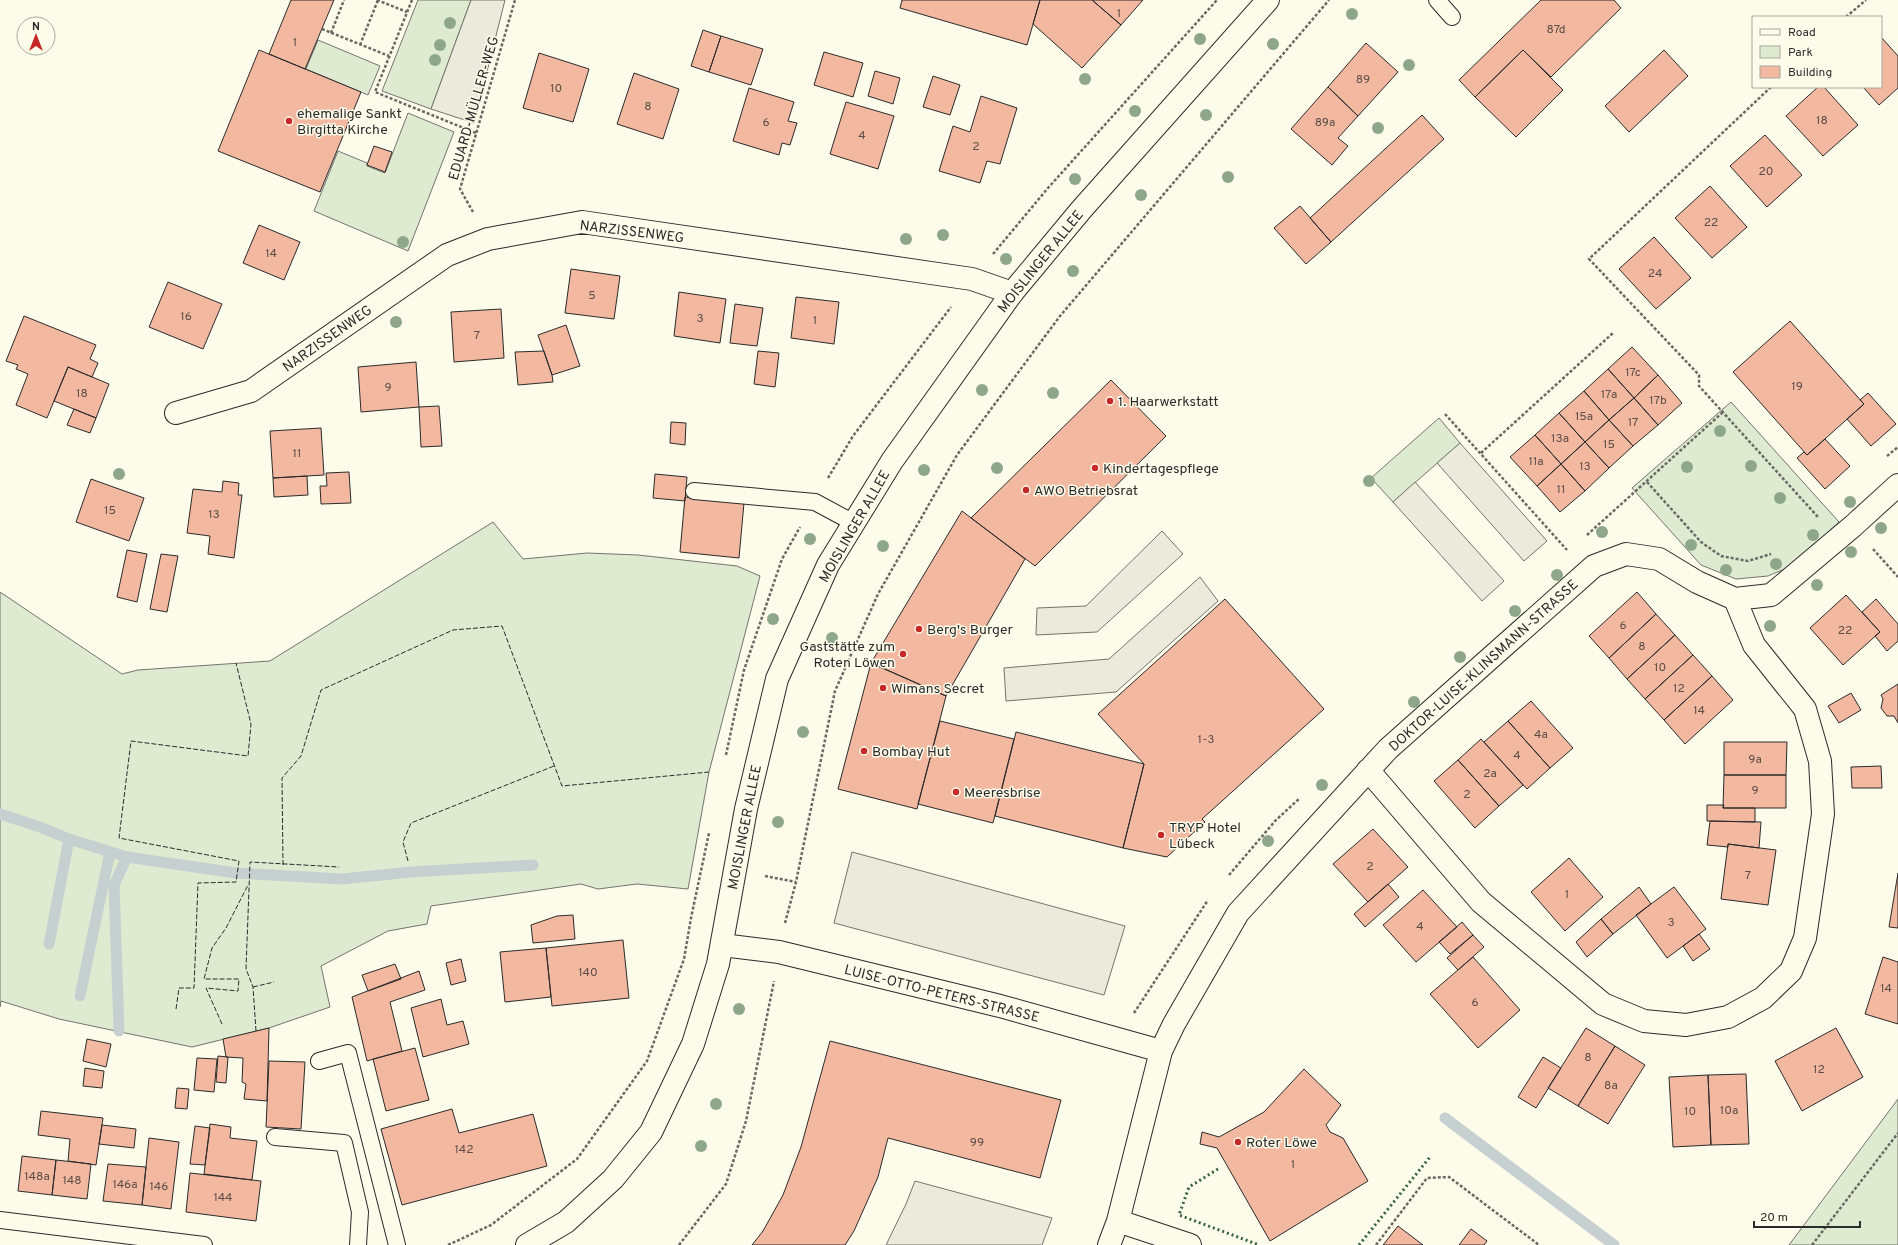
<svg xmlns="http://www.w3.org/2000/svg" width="1898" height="1245" font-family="Overpass,sans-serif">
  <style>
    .green { fill: #deebd1; stroke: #74746e }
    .parking { fill: #eceadb; stroke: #74746e }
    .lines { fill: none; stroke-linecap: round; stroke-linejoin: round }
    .stream { stroke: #c7d0d0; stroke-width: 11 }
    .building { fill: #f2b8a0; stroke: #2b2b2b }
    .lane-casing { stroke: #2b2b2b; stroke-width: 18 }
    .street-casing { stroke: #2b2b2b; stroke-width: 24 }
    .primary-casing { stroke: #2b2b2b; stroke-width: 24 }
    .path { stroke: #6a6964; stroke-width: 2.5; stroke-dasharray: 3 2; stroke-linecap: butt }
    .lane { stroke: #fdfbea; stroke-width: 16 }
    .street { stroke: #fdfbea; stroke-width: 22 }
    .primary { stroke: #fdfbea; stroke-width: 22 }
    .hedge { stroke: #34623c; stroke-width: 3; stroke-dasharray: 2 3; stroke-linecap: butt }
    .fence { stroke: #2b2b2b; stroke-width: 1; stroke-dasharray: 5 2; stroke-linecap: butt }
    .tree { fill: #8ea78a }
    .poi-dot { fill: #c62828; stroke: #fdfbea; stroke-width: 1.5 }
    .labels { text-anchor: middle; stroke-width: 3; stroke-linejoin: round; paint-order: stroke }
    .number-label { font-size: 12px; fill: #5d4e48 }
    .street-label { font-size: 14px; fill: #2b2b2b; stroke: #fdfbea }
    .poi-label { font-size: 14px; fill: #2b2b2b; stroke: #fdfbea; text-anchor: start }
  </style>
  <rect width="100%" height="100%" fill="#fdfbea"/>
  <path class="green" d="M418 0H471L431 109 382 91Z
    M318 40 380 66 368 95 306 69Z
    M408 113 454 132 408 251 314 211 338 151 367 163V166L385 173Z
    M1731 402 1839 522 1794 565 1768 576 1736 579 1701 565 1632 488Z
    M1439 418 1460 443 1393 502 1371 478Z
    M493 522 523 559 587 553 638 555 737 566 760 576 709 772 688 889 637 884 598 889 581 884 431 906 427 924 388 931 321 966 330 1007 269 1028 192 1047 59 1019 1 1001 0 1007V592L122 674 138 670 270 661Z
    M1898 1099V1245H1789Z"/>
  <path class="parking" d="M471 0H505L474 123 431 109Z
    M1460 443 1547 541 1524 561 1437 463Z
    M1415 482 1504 581 1482 601 1393 502Z
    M1162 531 1183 554 1097 632 1036 635 1037 608 1086 606Z
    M1200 577 1218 601 1116 692 1006 701 1004 668 1109 659Z
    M852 852 1125 926 1104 995 834 923Z
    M915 1181 1052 1218 1042 1245H886L906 1204Z"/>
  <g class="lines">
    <path class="stream" d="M0 814 40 827 69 839 127 857 236 873 342 879 411 872 533 865
      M49 944 69 839
      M80 996 110 852
      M119 1031 114 885 127 857
      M1445 1118 1614 1245"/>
  </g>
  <path class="building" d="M291 0H334L305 69 269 54Z
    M902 0H1040L1027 45 900 8Z
    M1040 0H1092L1121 25 1082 68 1033 24Z
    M1092 0H1143L1121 25Z
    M1541 0H1614L1621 8 1551 77 1523 50 1475 97 1459 80Z
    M703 30 721 36 709 72 691 66Z
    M721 36 763 49 751 85 709 72Z
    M1881 37 1898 56V88L1879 105 1863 87H1881Z
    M1366 43 1398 72 1358 116 1328 87Z
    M259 50 361 92 320 192 218 151Z
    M1523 50 1563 90 1516 137 1475 97Z
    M1664 50 1688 76 1629 132 1605 106Z
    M824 52 863 63 853 97 814 85Z
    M539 53 589 69 573 122 523 108Z
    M875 71 900 78 893 104 868 96Z
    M634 73 679 89 663 139 617 124Z
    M933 76 960 85 950 115 923 107Z
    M1328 87 1358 116 1338 138 1348 146 1332 165 1291 129Z
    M1818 87H1824L1858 125 1823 156 1786 116Z
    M749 88 794 102 788 121 797 123 790 145 782 143 779 155 733 141Z
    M981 96 1017 108 1000 164 987 161 980 183 939 171 953 126 970 132Z
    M846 102 894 116 878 169 830 154Z
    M1422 115 1444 139 1331 242 1310 218Z
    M1765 135 1802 175 1767 207 1730 166Z
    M374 146 392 152 385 172 367 165Z
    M1710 186 1747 227 1712 258 1675 218Z
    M1300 206 1331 242 1306 264 1274 228Z
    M259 225 300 242 284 280 243 263Z
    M1654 237 1691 278 1656 309 1619 269Z
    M571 269 620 276 614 319 565 313Z
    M168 282 222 304 203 349 149 327Z
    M679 292 726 299 720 343 674 336Z
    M796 297 839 302 834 344 791 338Z
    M735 304 763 308 757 346 730 343Z
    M501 309 504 358 454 362 451 312Z
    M24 316 96 345 90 359 98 363 92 377 68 367 47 418 16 405 28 374 16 369 18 365 6 361Z
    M1790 321 1864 404 1807 455 1733 372Z
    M566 325 580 366 552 375 538 335Z
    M1632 347 1658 375 1634 398 1608 369Z
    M544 351 552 375 553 382 518 385 515 352Z
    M758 351 779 353 775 387 754 384Z
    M416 362 419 407 361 412 358 367Z
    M68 367 109 384 96 418 54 401Z
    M1608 369 1634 398 1609 420 1584 391Z
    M1658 375 1682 403 1658 425 1634 398Z
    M1111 380 1166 436 1035 566 971 518Z
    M1584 391 1609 420 1585 442 1559 413Z
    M1868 393 1896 424 1871 446 1847 419 1864 404 1860 400Z
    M1634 398 1658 425 1633 446 1609 420Z
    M439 406 442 446 421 447 419 407Z
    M74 409 96 418 90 433 67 425Z
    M1559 413 1585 442 1561 464 1535 435Z
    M1609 420 1633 446 1609 468 1585 442Z
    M671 422 686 423 685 445 670 443Z
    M321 428 324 475 273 478 270 431Z
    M1535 435 1561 464 1537 486 1510 457Z
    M1825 439 1850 466 1825 489 1797 458 1804 452 1807 455Z
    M1585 442 1609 468 1585 491 1561 464Z
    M1561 464 1585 491 1560 512 1537 486Z
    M349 472 351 503 321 504 320 486H327L326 473Z
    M655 474 687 477 685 501 653 498Z
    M307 476 308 495 274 497 273 478Z
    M91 479 144 498 129 541 76 522Z
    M223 481 239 483 238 495H242L234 558 208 554 210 536 187 533 193 489 222 492Z
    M685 497 744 503 739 558 680 552Z
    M962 511 1025 559 946 696 871 663Z
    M127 550 147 554 137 602 117 597Z
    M161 554 178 556 167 612 150 609Z
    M1637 592 1656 614 1609 658 1589 636Z
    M1846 595 1880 632 1843 665 1810 628Z
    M1225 599 1324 709 1202 819 1205 822 1167 857 1123 848 1144 764 1098 714Z
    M1876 599 1898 624V641L1887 651 1875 636 1880 632 1862 612Z
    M1656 614 1675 635 1627 679 1609 658Z
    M1675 635 1693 655 1645 699 1627 679Z
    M1693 655 1712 676 1664 720 1645 699Z
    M871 663 946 696 917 809 838 789Z
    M1712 676 1733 700 1685 744 1664 720Z
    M1898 684V723L1894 716H1887L1881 708 1883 699 1881 695Z
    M1851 693 1861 710 1839 723 1828 706Z
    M1531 701 1573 748 1550 768 1508 721Z
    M940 721 1014 739 993 823 918 804Z
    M1508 721 1550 768 1527 789 1484 742Z
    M1016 732 1144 764 1123 848 995 816Z
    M1481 739 1523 785 1499 806 1458 760Z
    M1724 742H1787L1786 775H1724Z
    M1458 760 1499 806 1475 828 1434 781Z
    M1881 766 1882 788H1852L1851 767Z
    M1724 775H1786V808H1723Z
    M1707 805H1724L1723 808H1755V822L1707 821Z
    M1710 821 1761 822 1759 848 1728 844V847L1707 845Z
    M1373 829 1408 867 1368 902 1333 864Z
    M1728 844 1776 850 1768 905 1721 899Z
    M1569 858 1603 897 1565 931 1531 892Z
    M1898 873V928L1889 927Z
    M1388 884 1399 897 1365 927 1354 914Z
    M1639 887 1651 904 1613 934 1601 919Z
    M1674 887 1706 929 1667 958 1636 915Z
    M1423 890 1457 927 1416 962 1383 925Z
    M573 915 575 939 533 943 531 925 557 916Z
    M1601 919 1613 934 1587 957 1576 942Z
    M1462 922 1473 935 1450 954 1439 942Z
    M1699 934 1710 949 1693 961 1683 946Z
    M1473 935 1484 947 1458 970 1447 958Z
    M623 940 629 998 552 1006 546 948Z
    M546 948 551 997 505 1002 500 952Z
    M1473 957 1520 1010 1478 1048 1430 994Z
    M1883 957 1898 962V1024L1865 1014Z
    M461 959 466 981 451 985 446 963Z
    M395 964 401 979 368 991 362 975Z
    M419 971 425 990 390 1002 402 1051 367 1061 352 997Z
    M441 999 447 1025 463 1021 469 1044 423 1057 411 1008Z
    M269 1028 267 1101 244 1099 246 1084 242 1082 243 1058 226 1057 223 1039Z
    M1586 1028 1615 1046 1578 1106 1548 1088Z
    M1836 1028 1863 1077 1802 1111 1775 1061Z
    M87 1039 111 1044 106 1067 83 1061Z
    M830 1041 1061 1100 1040 1178 888 1138 878 1177 854 1231 845 1245H752L763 1231 783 1195 801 1147Z
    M1615 1046 1645 1065 1608 1124 1578 1106Z
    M415 1048 429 1100 386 1111 373 1059Z
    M218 1056 228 1057 226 1083 216 1082Z
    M1543 1057 1561 1068 1536 1108 1518 1097Z
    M197 1058 217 1059 214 1092 194 1090Z
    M269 1061 305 1062 301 1129 266 1127Z
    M85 1068 104 1071 102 1088 83 1086Z
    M1304 1069 1341 1105 1326 1125 1330 1132 1343 1138 1368 1181 1270 1241 1217 1148 1200 1144 1202 1132 1219 1137 1264 1112Z
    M1746 1074 1749 1144 1711 1145 1708 1075Z
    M1708 1075 1711 1145 1673 1147 1669 1077Z
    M177 1088 189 1089 187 1109 175 1108Z
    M452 1109 459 1133 533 1114 547 1166 402 1205 381 1129Z
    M41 1111 103 1118 96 1165 68 1161 70 1139 38 1135Z
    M210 1124 231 1127 230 1138 257 1141 252 1180 204 1174Z
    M102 1125 136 1129 134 1148 99 1144Z
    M195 1126 210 1128 205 1165 190 1164Z
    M149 1138 179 1142 171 1209 142 1205Z
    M22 1156 56 1160 52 1195 18 1191Z
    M56 1160 91 1164 87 1199 52 1195Z
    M108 1164 146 1167 142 1205 103 1201Z
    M190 1173 261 1181 256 1221 186 1212Z
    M1398 1226 1423 1245H1383Z
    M1471 1229 1487 1241 1484 1245H1459Z"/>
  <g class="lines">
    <defs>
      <path id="lane" d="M1437 0 1452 17
        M694 491 815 502 854 523
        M319 1061 348 1053 397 1245
        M275 1137 344 1143 360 1212 358 1245
        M0 1220 204 1245"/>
      <path id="street" d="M176 413 251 391 447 255 488 239 582 222 972 279 1012 293
        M1368 770 1481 902 1603 1004 1644 1021 1686 1025 1728 1017 1763 998 1791 971 1805 938 1823 814 1820 761 1805 709 1754 645 1735 599
        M722 945 779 952 1000 1006 1161 1051
        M1118 1221 1190 1245
        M1109 1245 1118 1221 1161 1051 1174 1024 1238 913 1388 749 1594 566 1626 554 1659 559 1697 582 1735 599 1771 595 1853 526 1898 485"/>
      <path id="primary" d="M527 1245 566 1222 613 1179 651 1132 693 1044 718 964 746 809 777 679 828 565 892 461 1012 293 1081 210 1268 0"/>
    </defs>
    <use href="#lane" class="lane-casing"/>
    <use href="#street" class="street-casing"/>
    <use href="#primary" class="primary-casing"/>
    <path class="path" d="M377 0 407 12
      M412 0 375 92 476 133
      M1846 17 1866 0
      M322 29 389 56
      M331 33 344 0
      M360 45 378 0
      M1771 87 1589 259 1699 375V386L1818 517
      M473 212 460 189 515 0
      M993 254 1048 188 1217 0
      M1445 414 1567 550
      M1481 453 1613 333
      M1887 456 1898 447
      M828 478 853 436 951 307
      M1647 482 1701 542 1721 556 1748 561 1771 554
      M1587 535 1723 412
      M1873 549 1898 577
      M726 755 744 670 782 559 800 527
      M1229 875 1276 820 1300 798
      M765 876 796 882
      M785 923 796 882 835 691 878 594 957 455 1060 316 1329 0
      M1134 1013 1208 900
      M448 1245 491 1225 577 1159 647 1061 684 959 691 918 709 833
      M679 1245 726 1184 746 1121 774 981
      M1376 1245 1427 1178 1449 1177 1539 1245
      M1812 1245 1898 1133"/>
    <use href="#lane" class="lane"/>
    <use href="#street" class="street"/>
    <use href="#primary" class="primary"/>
    <path class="hedge" d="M1218 1169 1189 1187 1179 1215 1259 1245
      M1359 1245 1430 1157"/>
    <path class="fence" d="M408 861 403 842 411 823 554 766
      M283 865 282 778 301 756 321 690 453 630 502 626 562 786 709 772
      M253 987 274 982
      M176 1009 179 988H194L198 883 236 882 239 861 119 838 131 741 248 756 251 724 236 663
      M222 1024 206 988 238 991 239 979H204L212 948 226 928 248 885
      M256 1031 253 987 246 969 250 862 339 867"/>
  </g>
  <g class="tree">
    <circle cx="1352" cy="14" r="6"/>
    <circle cx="450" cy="23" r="6"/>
    <circle cx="1200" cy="39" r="6"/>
    <circle cx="1273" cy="44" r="6"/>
    <circle cx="440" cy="45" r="6"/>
    <circle cx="435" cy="60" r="6"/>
    <circle cx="1409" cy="65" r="6"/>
    <circle cx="1085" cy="79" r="6"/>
    <circle cx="1135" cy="111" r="6"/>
    <circle cx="1206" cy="115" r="6"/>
    <circle cx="1378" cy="128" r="6"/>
    <circle cx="1228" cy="177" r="6"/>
    <circle cx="1075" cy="179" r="6"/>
    <circle cx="1141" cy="195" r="6"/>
    <circle cx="943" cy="235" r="6"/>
    <circle cx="906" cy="239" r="6"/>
    <circle cx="403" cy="242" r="6"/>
    <circle cx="1006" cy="259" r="6"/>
    <circle cx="1073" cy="271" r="6"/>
    <circle cx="396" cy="322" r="6"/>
    <circle cx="982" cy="390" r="6"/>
    <circle cx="1053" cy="393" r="6"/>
    <circle cx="1720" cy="431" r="6"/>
    <circle cx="1751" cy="466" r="6"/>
    <circle cx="1687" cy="467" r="6"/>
    <circle cx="997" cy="468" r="6"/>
    <circle cx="924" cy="470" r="6"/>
    <circle cx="119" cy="474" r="6"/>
    <circle cx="1369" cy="481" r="6"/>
    <circle cx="1780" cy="498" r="6"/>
    <circle cx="1850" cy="502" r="6"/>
    <circle cx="1881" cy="528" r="6"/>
    <circle cx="1602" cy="532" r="6"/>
    <circle cx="1813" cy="535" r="6"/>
    <circle cx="810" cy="539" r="6"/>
    <circle cx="1691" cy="545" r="6"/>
    <circle cx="883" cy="546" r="6"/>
    <circle cx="1851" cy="552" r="6"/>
    <circle cx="1776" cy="564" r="6"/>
    <circle cx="1726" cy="570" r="6"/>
    <circle cx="1557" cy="575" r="6"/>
    <circle cx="1817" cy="585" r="6"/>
    <circle cx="1515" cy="611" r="6"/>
    <circle cx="773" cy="619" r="6"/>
    <circle cx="1770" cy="626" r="6"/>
    <circle cx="832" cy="638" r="6"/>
    <circle cx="1460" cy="657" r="6"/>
    <circle cx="1414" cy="702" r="6"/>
    <circle cx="803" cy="732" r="6"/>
    <circle cx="1322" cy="785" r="6"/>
    <circle cx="778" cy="822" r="6"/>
    <circle cx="1268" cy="841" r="6"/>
    <circle cx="739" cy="1009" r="6"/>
    <circle cx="716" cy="1104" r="6"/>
    <circle cx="701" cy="1146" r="6"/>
  </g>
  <g class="poi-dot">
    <circle cx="289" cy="121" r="4"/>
    <circle cx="1110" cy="401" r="4"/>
    <circle cx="1095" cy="468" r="4"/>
    <circle cx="1026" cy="490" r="4"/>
    <circle cx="919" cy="629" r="4"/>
    <circle cx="903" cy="654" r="4"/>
    <circle cx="883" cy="688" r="4"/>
    <circle cx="864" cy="751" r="4"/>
    <circle cx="956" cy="792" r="4"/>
    <circle cx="1161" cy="835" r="4"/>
    <circle cx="1238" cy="1142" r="4"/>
  </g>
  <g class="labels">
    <g class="number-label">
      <text x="1119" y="17">1</text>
      <text x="1556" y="33">87d</text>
      <text x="295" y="46">1</text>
      <text x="1363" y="83">89</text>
      <text x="556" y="92">10</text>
      <text x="648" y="110">8</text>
      <text x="1822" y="124">18</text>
      <text x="766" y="126">6</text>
      <text x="1325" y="126">89a</text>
      <text x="862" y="139">4</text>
      <text x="976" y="150">2</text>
      <text x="1766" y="175">20</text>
      <text x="1711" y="226">22</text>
      <text x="271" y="257">14</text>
      <text x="1655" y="277">24</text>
      <text x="592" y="299">5</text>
      <text x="186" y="320">16</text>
      <text x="700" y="322">3</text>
      <text x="815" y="324">1</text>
      <text x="477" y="339">7</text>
      <text x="1633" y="376">17c</text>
      <text x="1797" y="390">19</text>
      <text x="388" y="391">9</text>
      <text x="82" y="397">18</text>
      <text x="1609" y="398">17a</text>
      <text x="1658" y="404">17b</text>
      <text x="1584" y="420">15a</text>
      <text x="1633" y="426">17</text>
      <text x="1560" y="442">13a</text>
      <text x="1609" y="448">15</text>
      <text x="297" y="457">11</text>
      <text x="1536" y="465">11a</text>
      <text x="1585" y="470">13</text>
      <text x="1561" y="493">11</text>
      <text x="110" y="514">15</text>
      <text x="214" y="518">13</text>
      <text x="1623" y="629">6</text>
      <text x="1845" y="634">22</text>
      <text x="1642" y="650">8</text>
      <text x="1660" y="671">10</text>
      <text x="1679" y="692">12</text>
      <text x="1699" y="714">14</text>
      <text x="1541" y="738">4a</text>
      <text x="1206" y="743">1-3</text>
      <text x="1517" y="759">4</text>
      <text x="1755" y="763">9a</text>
      <text x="1490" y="777">2a</text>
      <text x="1755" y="794">9</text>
      <text x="1467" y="798">2</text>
      <text x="1370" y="870">2</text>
      <text x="1748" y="879">7</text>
      <text x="1567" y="898">1</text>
      <text x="1671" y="926">3</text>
      <text x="1420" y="930">4</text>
      <text x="588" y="976">140</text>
      <text x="1886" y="992">14</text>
      <text x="1475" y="1006">6</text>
      <text x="1588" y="1061">8</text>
      <text x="1819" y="1073">12</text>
      <text x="1611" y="1089">8a</text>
      <text x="1729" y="1114">10a</text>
      <text x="1690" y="1115">10</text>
      <text x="977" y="1146">99</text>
      <text x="464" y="1153">142</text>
      <text x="1293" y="1168">1</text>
      <text x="37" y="1180">148a</text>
      <text x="72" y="1184">148</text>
      <text x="125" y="1188">146a</text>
      <text x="159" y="1190">146</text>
      <text x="223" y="1201">144</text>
    </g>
    <g class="street-label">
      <text transform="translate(473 108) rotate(-74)" y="5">EDUARD-MÜLLER-WEG</text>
      <text transform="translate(632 231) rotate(7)" y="5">NARZISSENWEG</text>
      <text transform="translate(1040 261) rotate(-51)" y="5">MOISLINGER ALLEE</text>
      <text transform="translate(327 338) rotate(-35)" y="5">NARZISSENWEG</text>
      <text transform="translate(854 526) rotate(-60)" y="5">MOISLINGER ALLEE</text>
      <text transform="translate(1483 665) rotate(-42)" y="5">DOKTOR-LUISE-KLINSMANN-STRASSE</text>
      <text transform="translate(744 827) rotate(-79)" y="5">MOISLINGER ALLEE</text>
      <text transform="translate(942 993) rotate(14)" y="5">LUISE-OTTO-PETERS-STRASSE</text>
    </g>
    <g class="poi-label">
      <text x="297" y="118">ehemalige Sankt<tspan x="297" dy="16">Birgitta Kirche</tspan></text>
      <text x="1118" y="406">1. Haarwerkstatt</text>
      <text x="1103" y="473">Kindertagespflege</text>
      <text x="1034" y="495">AWO Betriebsrat</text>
      <text x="927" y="634">Berg's Burger</text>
      <text x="895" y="651" text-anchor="end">Gaststätte zum<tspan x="895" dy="16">Roten Löwen</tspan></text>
      <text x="891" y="693">Wimans Secret</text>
      <text x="872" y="756">Bombay Hut</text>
      <text x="964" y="797">Meeresbrise</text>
      <text x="1169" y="832">TRYP Hotel<tspan x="1169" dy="16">Lübeck</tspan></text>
      <text x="1246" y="1147">Roter Löwe</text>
    </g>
  </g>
  <rect x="1752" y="16" width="130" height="72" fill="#fdfbea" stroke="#a9a89e"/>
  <rect x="1760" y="29" width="20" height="6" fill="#fdfbea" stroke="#a9a89e"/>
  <text x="1788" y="36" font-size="12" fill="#2b2b2b">Road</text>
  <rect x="1760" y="46" width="20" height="12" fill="#deebd1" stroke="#a9a89e"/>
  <text x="1788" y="56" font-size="12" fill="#2b2b2b">Park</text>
  <rect x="1760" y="66" width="20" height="12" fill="#f2b8a0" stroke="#a9a89e"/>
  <text x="1788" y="76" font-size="12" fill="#2b2b2b">Building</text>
  <g transform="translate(36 36)"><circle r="19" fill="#fdfbea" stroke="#a9a89e"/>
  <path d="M0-3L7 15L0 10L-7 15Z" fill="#c62828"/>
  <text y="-6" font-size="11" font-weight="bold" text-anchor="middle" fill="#2b2b2b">N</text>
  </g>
  <path d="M1754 1221v6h106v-6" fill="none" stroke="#2b2b2b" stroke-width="2"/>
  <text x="1760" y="1221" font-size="12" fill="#2b2b2b" stroke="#fdfbea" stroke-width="3" paint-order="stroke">20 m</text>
</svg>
